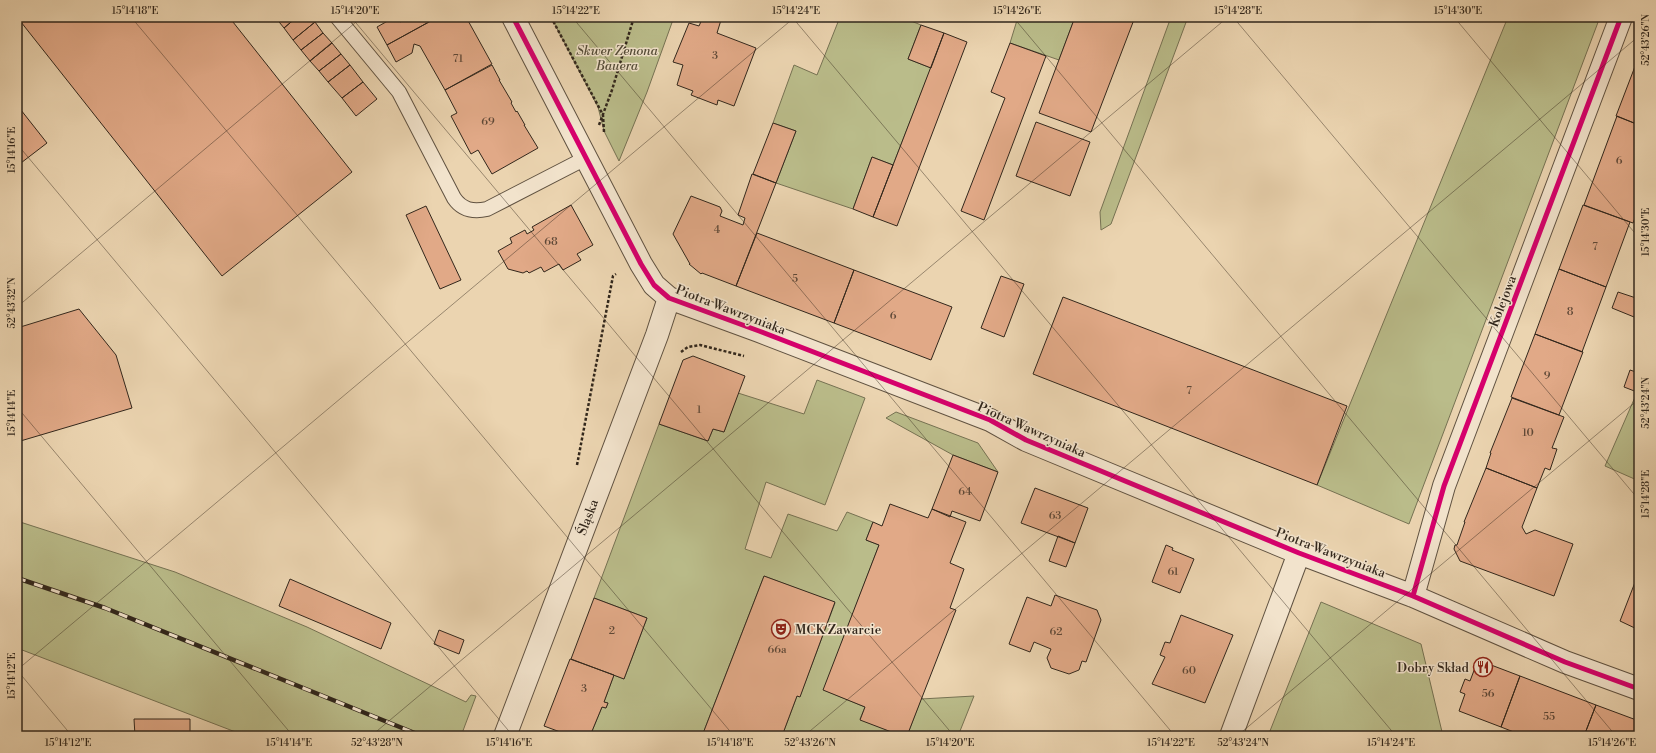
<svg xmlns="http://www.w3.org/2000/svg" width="1656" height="753" font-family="'Libre Bodoni',serif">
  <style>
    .green { fill: #babc8a; stroke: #767253 }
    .building { fill: #e1a987; stroke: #32271c }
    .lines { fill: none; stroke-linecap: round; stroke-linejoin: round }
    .service-casing { stroke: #605241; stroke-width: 16 }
    .minor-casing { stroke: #605241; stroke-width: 24 }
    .path { stroke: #32271c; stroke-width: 2.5; stroke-dasharray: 3 2; stroke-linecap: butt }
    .service { stroke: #f2e3cc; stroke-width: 14 }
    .minor { stroke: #f2e3cc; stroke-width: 22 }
    .rail-casing { stroke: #32271c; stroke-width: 4.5 }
    .rail { stroke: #f2e3cc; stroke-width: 3; stroke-dasharray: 9; stroke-linecap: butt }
    .cycleway-casing { stroke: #f2e3cc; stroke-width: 8 }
    .cycleway { stroke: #d6006c; stroke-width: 5 }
    .ticks { fill: none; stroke: #32271c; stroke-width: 1; stroke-opacity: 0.45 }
    .labels { text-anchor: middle; stroke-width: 3; stroke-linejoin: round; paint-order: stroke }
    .number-label { font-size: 11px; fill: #5e4837 }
    .park-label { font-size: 13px; font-style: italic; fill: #544c38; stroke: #f2e3cc }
    .street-label { font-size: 13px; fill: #32271c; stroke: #f2e3cc }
    .poi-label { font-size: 13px; fill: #32271c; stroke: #f2e3cc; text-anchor: start }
    .neatline { fill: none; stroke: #32271c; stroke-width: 1.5 }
    .ticks-label { font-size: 10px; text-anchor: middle; fill: #32271c }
  </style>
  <rect width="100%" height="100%" fill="#ebd4b0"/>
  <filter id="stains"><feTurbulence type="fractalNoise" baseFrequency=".005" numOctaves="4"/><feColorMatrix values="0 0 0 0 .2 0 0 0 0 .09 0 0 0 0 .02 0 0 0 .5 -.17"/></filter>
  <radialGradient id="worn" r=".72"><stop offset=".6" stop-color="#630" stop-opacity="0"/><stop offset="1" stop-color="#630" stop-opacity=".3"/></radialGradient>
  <path class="green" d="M551 17H674L647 92 619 161 604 131 598 107Z
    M824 17H901L921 25 908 59 931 68 893 165 872 157 853 209 776 183 796 131 773 123 794 65 817 75 838 22Z
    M1018 17H1075L1059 60 1010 43Z
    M1171 17H1188L1111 224 1101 230 1100 212Z
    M1508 17H1600L1409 524 1317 485Z
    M817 380 865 398 825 505 766 482 745 549 771 558 788 514 837 531 847 512 873 522 866 540 879 545 824 690 865 707 860 719 902 736H782L797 696H800L835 603 764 576 702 736H590L602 707 606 708 608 703 604 702 614 675 624 679 647 618 594 598 659 424 708 441 713 429 724 432 738 393 804 414Z
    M1639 388V481L1605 466Z
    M896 412 978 443 998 472 953 455 886 418Z
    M17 521 175 572 307 627 466 702 471 695 476 696 461 736H246L17 648Z
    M1321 602 1421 644 1443 736H1268Z
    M974 696 958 736H907L921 699Z"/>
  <path class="building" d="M17 17H229L352 172 222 276Z
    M275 17H297L284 28Z
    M297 17H311L315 22 293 40 284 28Z
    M403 17H438L387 45 377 27 393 18 401 22Z
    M438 17H466L492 64 445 90 420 46 414 44 412 53 396 62 387 45Z
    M703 17H713L721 20 717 33 756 48 734 106 718 100 717 105 691 95 693 91 677 85 683 65 673 62 689 23 699 26Z
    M1075 17H1135L1091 132 1039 113Z
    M315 22 323 33 301 50 293 40Z
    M921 25 944 33 931 68 908 59Z
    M323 33 332 43 310 61 301 50Z
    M944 33 967 42 897 226 873 217Z
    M332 43 341 54 319 71 310 61Z
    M1010 43 1046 56 984 220 961 211 1005 98 991 92Z
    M341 54 350 65 328 82 319 71Z
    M1639 56V125L1616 116Z
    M350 65 363 82 342 98 328 82Z
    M492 65 500 80H499L512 102 511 103 516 112 517 111 525 125H524L538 148 492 174 478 150 471 154 451 116 457 113 445 90Z
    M363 82 377 99 356 116 342 98Z
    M17 105 47 143 17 166Z
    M1617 116 1639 125V208L1633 223 1584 205Z
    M1036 122 1090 142 1070 196 1016 176Z
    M773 123 796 131 776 183 753 174Z
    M872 157 893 165 873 217 853 209Z
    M752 174 776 183 736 286 702 273 701 274 689 264H690L673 234 691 196 720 207 722 211 720 216 743 225 745 218 738 215Z
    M571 205 593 245 577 254 581 260 563 270 559 264 544 272 541 267 529 273 527 271 523 273 508 269 498 251 512 243 510 238 525 230 527 234 534 230 532 227Z
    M1583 205 1630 222 1606 287 1559 269Z
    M426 206 461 280 440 289 406 215Z
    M757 233 854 270 834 323 736 286Z
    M1559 269 1606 287 1582 352 1535 334Z
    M854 270 952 307 931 360 834 323Z
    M1001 276 1024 284 1004 337 981 328Z
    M1618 292 1639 299V319L1612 308Z
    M1063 297 1347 406 1317 485 1033 374Z
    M79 309 116 355 132 408 17 442V328Z
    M1535 334 1583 352 1559 415 1511 397Z
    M693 356 745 376 724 432 713 429 708 441 659 424 683 360Z
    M1630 370 1639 373V388L1637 392 1624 387Z
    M1512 398 1564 417 1552 448 1557 449 1550 470 1545 468 1537 488 1486 468 1491 453H1490Z
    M953 455 998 472 980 521 952 511 950 517 932 509Z
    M1486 468 1537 488 1522 527 1526 534 1535 530 1573 544 1554 596 1460 561 1454 549 1455 545H1457L1465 522H1464Z
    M1035 488 1088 508 1075 543 1021 523Z
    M890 504 928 518 932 509 966 522 950 563 964 569 950 608 956 610 907 736H902L860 720 865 707 823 690 879 545 866 540 873 522 882 526Z
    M1058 536 1075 543 1066 567 1049 561Z
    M1166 545 1173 548 1172 550 1194 559 1180 593 1152 582Z
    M1639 572V630L1620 621Z
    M764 576 835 602 800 697 797 696 782 736H702Z
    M290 579 391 623 381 649 279 606Z
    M1055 595 1097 610 1101 620 1086 662 1082 661 1079 670 1069 674 1051 668 1047 658 1051 649 1034 642 1030 652 1009 644 1027 597 1051 606Z
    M594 598 647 618 624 679 571 659Z
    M1181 615 1233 635 1205 703 1152 684 1165 657 1160 655 1165 642 1170 643Z
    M439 630 464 640 459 654 434 644Z
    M570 659 614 675 604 702 608 703 606 708 602 707 590 736H571L544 726Z
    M1478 660 1520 676 1501 727 1459 711 1465 694 1460 692 1465 679 1470 681Z
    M1520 676 1596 705 1584 736H1524L1501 727Z
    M1596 705 1639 721V736H1584Z
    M134 719H190V736H135Z"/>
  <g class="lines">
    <defs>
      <path id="service" d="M337 17 399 92 454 198C462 210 473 212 487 209L586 158"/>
      <path id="minor" d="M513 17 641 264 654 285 669 298 759 331 990 420 1026 440 1299 553 1413 596 1565 662 1639 689
        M1413 596 1444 486 1621 17
        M505 736 657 335 669 298
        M1231 736 1299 553"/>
    </defs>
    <use href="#service" class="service-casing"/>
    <use href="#minor" class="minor-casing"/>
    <path class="path" d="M551 17 603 115 604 132
      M599 125 612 90 634 17
      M681 352 688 347 700 345 744 356
      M577 465 613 276 616 274"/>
    <use href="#service" class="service"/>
    <use href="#minor" class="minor"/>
    <defs>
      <path id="rail" d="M17 578 105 608 422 736"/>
    </defs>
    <use href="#rail" class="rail-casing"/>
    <use href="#rail" class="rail"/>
    <defs>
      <path id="cycleway" d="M513 17 641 264 654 285 669 298 759 331 990 420 1026 440 1299 553 1413 596 1565 662 1639 689
        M1413 596 1444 486 1621 17"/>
    </defs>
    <use href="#cycleway" class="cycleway-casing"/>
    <use href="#cycleway" class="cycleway"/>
  </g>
  <path class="ticks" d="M131 17 734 736M351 17 954 736M572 17 1175 736M792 17 1396 736M1013 17 1616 736M1233 17 1639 500M1454 17 1639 238M17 144 513 736M17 307 362 17M17 407 293 736M17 670 72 736M17 670 795 17M371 736 1228 17M804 736 1639 36M1237 736 1639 399"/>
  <defs>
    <symbol id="theatre-ring" viewBox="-11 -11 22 22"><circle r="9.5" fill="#f2e3cc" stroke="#8f2418" stroke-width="1.5"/><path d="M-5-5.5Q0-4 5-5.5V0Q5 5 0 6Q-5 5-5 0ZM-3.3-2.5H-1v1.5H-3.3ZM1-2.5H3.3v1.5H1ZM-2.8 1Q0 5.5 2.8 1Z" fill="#8f2418"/></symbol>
    <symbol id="restaurant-ring" viewBox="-11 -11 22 22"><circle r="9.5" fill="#f2e3cc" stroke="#8f2418" stroke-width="1.5"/><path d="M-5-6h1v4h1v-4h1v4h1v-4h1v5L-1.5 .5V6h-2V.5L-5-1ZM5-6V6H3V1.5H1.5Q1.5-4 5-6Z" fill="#8f2418"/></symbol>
  </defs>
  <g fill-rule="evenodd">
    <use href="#theatre-ring" x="770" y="618" width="22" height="22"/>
    <use href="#restaurant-ring" x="1472" y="656" width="22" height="22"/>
  </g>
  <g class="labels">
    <g class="number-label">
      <text x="715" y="59">3</text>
      <text x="458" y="62">71</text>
      <text x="488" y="125">69</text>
      <text x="1619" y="164">6</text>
      <text x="717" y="233">4</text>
      <text x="551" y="245">68</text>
      <text x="1595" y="250">7</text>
      <text x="795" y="282">5</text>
      <text x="1570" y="315">8</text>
      <text x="893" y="319">6</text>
      <text x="1547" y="379">9</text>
      <text x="1189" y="394">7</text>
      <text x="699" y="413">1</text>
      <text x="1528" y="436">10</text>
      <text x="965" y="495">64</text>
      <text x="1055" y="519">63</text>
      <text x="1173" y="575">61</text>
      <text x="612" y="634">2</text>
      <text x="1056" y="635">62</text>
      <text x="777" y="653">66a</text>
      <text x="1189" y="674">60</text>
      <text x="584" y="692">3</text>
      <text x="1488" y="697">56</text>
      <text x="1549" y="720">55</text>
    </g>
    <g class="park-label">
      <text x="617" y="55">Skwer Zenona<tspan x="617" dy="15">Bauera</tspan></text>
    </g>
    <g class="street-label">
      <text transform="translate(1502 301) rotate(-69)" y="5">Kolejowa</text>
      <text transform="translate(731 309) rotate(21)" y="5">Piotra Wawrzyniaka</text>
      <text transform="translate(1032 429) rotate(24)" y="5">Piotra Wawrzyniaka</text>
      <text transform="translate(587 517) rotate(-69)" y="5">Śląska</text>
      <text transform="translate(1331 552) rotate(21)" y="5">Piotra Wawrzyniaka</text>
    </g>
    <g class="poi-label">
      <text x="795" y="634">MCK Zawarcie</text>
      <text x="1469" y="672" text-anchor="end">Dobry Skład</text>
    </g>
  </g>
  <rect width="1656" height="753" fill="none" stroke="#ebd4b0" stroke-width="44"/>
  <rect x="22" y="22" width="1612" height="709" class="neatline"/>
  <g class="ticks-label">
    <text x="135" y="14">15°14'18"E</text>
    <text x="355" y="14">15°14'20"E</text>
    <text x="576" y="14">15°14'22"E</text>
    <text x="796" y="14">15°14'24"E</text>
    <text x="1017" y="14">15°14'26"E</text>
    <text x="1238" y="14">15°14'28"E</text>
    <text x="1458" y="14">15°14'30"E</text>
    <text transform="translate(1645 40) rotate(-90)" y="4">52°43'26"N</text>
    <text transform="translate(11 150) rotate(-90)" y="4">15°14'16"E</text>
    <text transform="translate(1645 232) rotate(-90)" y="4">15°14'30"E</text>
    <text transform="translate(11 303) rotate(-90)" y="4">52°43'32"N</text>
    <text transform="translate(1645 403) rotate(-90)" y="4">52°43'24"N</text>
    <text transform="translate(11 413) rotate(-90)" y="4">15°14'14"E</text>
    <text transform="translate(1645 494) rotate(-90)" y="4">15°14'28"E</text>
    <text transform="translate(11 676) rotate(-90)" y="4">15°14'12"E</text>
    <text x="68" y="746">15°14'12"E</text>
    <text x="289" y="746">15°14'14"E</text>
    <text x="377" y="746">52°43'28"N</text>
    <text x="509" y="746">15°14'16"E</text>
    <text x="730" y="746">15°14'18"E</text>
    <text x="810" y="746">52°43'26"N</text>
    <text x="950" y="746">15°14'20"E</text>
    <text x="1171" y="746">15°14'22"E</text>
    <text x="1243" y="746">52°43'24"N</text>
    <text x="1391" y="746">15°14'24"E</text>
    <text x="1612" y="746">15°14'26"E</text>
  </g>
  <rect width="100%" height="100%" filter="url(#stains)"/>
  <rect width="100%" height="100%" fill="url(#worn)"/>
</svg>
